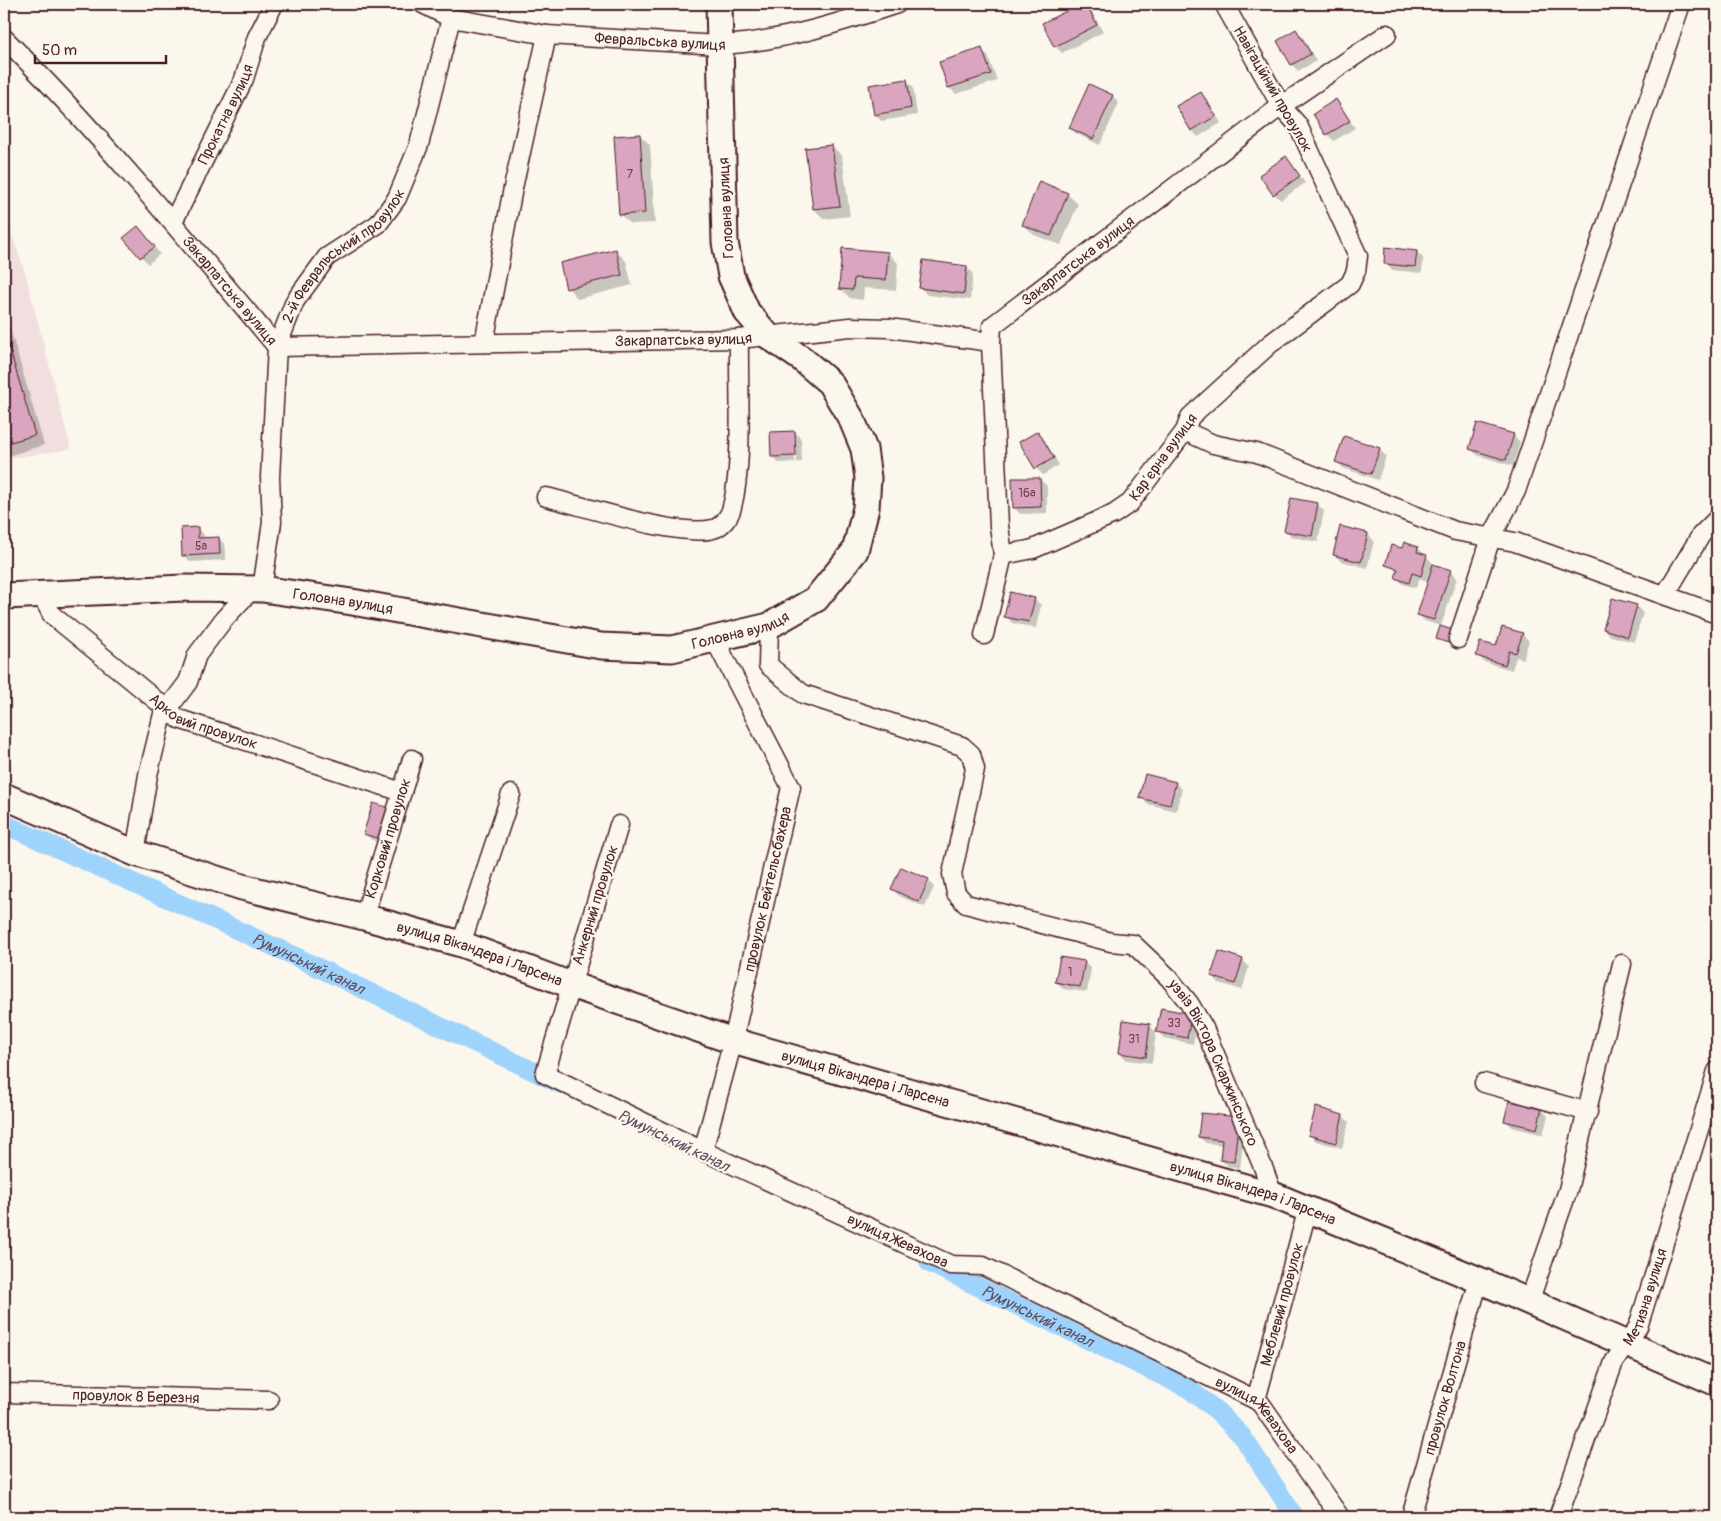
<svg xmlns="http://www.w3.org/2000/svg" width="1721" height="1521" font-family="Pangolin,sans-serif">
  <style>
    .built { fill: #f1dede }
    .shadow { fill: #0003; fill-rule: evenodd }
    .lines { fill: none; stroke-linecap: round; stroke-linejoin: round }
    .canal { stroke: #9ed3fc; stroke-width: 19 }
    .building { fill: #d9a5bf; stroke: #4a1f2b }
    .street-casing { stroke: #4a1f2b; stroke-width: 21 }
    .secondary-casing { stroke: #4a1f2b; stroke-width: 29 }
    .street { stroke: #fbf7ec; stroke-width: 18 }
    .secondary { stroke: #fbf7ec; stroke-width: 25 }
    .labels { text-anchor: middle; stroke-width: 4.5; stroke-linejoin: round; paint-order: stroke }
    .number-label { font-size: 12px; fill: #6e4050 }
    .street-label { font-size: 15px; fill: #4a1f2b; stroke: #fbf7ec }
    .water-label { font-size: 16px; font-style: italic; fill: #5f4c5f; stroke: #fbf7ec }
  </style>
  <rect width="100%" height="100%" fill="#fbf7ec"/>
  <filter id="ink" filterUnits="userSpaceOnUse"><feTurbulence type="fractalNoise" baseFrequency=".02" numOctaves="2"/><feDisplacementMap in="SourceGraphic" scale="10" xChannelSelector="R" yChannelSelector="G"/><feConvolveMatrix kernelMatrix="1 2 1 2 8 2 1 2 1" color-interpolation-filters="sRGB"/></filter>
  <g filter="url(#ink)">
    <path class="built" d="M4 214 24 269 71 449 4 459Z"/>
    <path class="shadow" d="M1085 4 1091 10 1103 32 1062 53 1055 46 1044 24Z
      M1296 31 1303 37 1316 61 1298 71 1292 65 1278 41Z
      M982 50 988 56 997 81 956 94 949 88 941 63Z
      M906 80 913 87 917 115 881 121 875 114Z
      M1090 86 1113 96 1119 103 1100 145 1077 134 1070 127Z
      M1201 93 1208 100 1221 123 1198 137 1192 130Z
      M1336 101 1355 128 1334 141 1327 134Z
      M640 135 650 145 655 223 630 224 620 214Z
      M832 146 842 156 850 216 824 219 814 209Z
      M1286 158 1305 183 1281 200 1274 194Z
      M1067 194 1078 204 1061 245 1034 235 1024 225Z
      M144 234 160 254 148 264 125 238Z
      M616 251 626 261 632 285 578 299 568 288Z
      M1417 252 1423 258 1422 273 1392 270 1385 264Z
      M888 253 898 263 896 290 864 288 863 300 850 298 840 288Z
      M967 267 973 274 970 300 927 295 921 288Z
      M4 308 44 445 4 457Z
      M795 432 801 439 802 462 779 463 772 456ZM794 437H796L797 462H795Z
      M1037 432 1044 439 1059 465 1043 475 1036 468Z
      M1513 435 1520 442 1513 466 1477 455 1470 448Z
      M1379 449 1386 456 1378 480 1343 468 1337 462Z
      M1040 479 1047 486V513L1020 514 1014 507Z
      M1317 504 1324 511 1318 542 1292 537 1286 531Z
      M197 528 204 535V539L219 538 225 545 226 560 190 562 184 555Z
      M1368 534 1374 541 1367 568 1341 561 1334 555Z
      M1405 544 1418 548 1433 563V565L1450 571 1457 578 1441 626 1425 621 1418 614 1429 582 1419 579 1416 588 1403 584 1397 578 1398 572 1386 564 1403 550Z
      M1034 599 1041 605 1036 628 1012 623 1006 616Z
      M1636 606 1643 613 1634 642 1611 636 1604 629Z
      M1441 627 1458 647 1437 639Z
      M1522 634 1529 641 1523 659 1516 657 1512 670 1484 662 1477 655 1497 648Z
      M1175 783 1182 789 1176 811 1147 804 1141 797Z
      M374 804 387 845 372 840 365 834Z
      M928 880 934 887 925 907 899 896 893 889Z
      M1243 960 1249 967 1242 990 1219 983 1213 976Z
      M1084 962 1091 969 1087 992 1063 989 1057 982Z
      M1191 1016 1198 1022 1193 1044 1164 1038 1157 1031Z
      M1149 1025 1156 1032 1152 1063 1127 1060 1120 1053Z
      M1317 1109 1343 1116 1349 1122 1342 1148 1316 1141 1310 1135Z
      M1541 1109 1548 1116 1543 1135 1512 1127 1506 1121Z
      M1245 1125 1240 1168 1228 1166 1221 1160 1223 1145 1206 1143 1199 1137Z"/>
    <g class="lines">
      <g class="canal">
        <path id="s1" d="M4 824 290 954 560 1084"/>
        <path id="s2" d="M929 1263 1189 1389 1217 1411 1242 1436 1295 1517"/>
      </g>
    </g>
    <path class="building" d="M1081 4H1086L1097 25 1054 47 1042 23Z
      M1296 29 1311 54 1291 65 1277 41Z
      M982 48 991 74 948 88 939 62Z
      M907 79 911 108 874 115 869 85Z
      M1089 84 1113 95 1093 139 1069 128Z
      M1201 92 1216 116 1191 131 1176 106Z
      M1336 99 1350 121 1326 135 1313 114Z
      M640 134 645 213 619 215 614 136Z
      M832 145 840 206 813 209 805 148Z
      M1286 156 1300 176 1273 195 1259 175Z
      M1039 181 1068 193 1051 236 1022 225Z
      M138 226 155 247 140 258 123 238Z
      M1385 247 1417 251 1415 267 1384 264Z
      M842 248 888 252 886 280 854 278 853 290 839 289Z
      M616 249 622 275 566 289 560 263Z
      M923 260 967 266 964 294 919 288Z
      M4 330 35 435 4 444Z
      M1477 423 1514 434 1506 460 1469 449Z
      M795 431 796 456 771 457 770 432Z
      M1038 431 1054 458 1035 469 1019 442Z
      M1344 436 1380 448 1371 474 1335 462Z
      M1012 478H1040L1041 507 1013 508Z
      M1291 498 1318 503 1312 536 1284 531Z
      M1340 526 1368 533 1361 562 1333 555Z
      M198 527V538L219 537 220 554 182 556 181 528Z
      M1404 542 1418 547 1417 552 1427 555 1421 576 1412 573 1409 583 1395 578 1398 569 1385 565 1391 545 1402 548Z
      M1433 564 1451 570 1434 620 1417 615Z
      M1010 592 1035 598 1029 622 1004 617Z
      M1612 598 1637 605 1628 637 1603 629Z
      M1440 626 1459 632 1455 645 1436 639Z
      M1502 627 1523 633 1516 653 1509 651 1505 665 1476 656 1480 642 1496 646Z
      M1145 774 1176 782 1170 805 1139 798Z
      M373 803 390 808 380 839 363 834Z
      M901 867 929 879 919 902 891 889Z
      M1219 951 1243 959 1235 984 1211 976Z
      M1060 957 1085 961 1080 987 1055 982Z
      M1161 1008 1192 1014 1187 1038 1156 1032Z
      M1123 1020 1150 1024 1146 1057 1119 1053Z
      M1509 1101 1542 1108 1537 1129 1504 1121Z
      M1316 1107 1343 1115 1336 1143 1308 1135Z
      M1201 1113 1239 1117 1234 1162 1220 1160 1222 1140 1198 1137Z"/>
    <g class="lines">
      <defs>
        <g id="street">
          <path id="s3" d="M423 4 451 18 547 35 719 45C781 42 839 23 897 4"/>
          <path id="s4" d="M4 38C101 135 189 242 277 347L739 339 850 327 889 328 991 342 992 326 1281 106 1387 34"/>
          <path id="s5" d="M173 222 244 79 257 37 274 4"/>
          <path d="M484 343 513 188 547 35"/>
          <path d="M1185 431 1213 444 1257 453 1455 531 1515 542 1717 614"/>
          <path d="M546 497C584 506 679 538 713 529 722 527 730 516 732 507 744 460 738 389 739 339"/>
          <path d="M1003 555 1033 549 1114 514 1130 503 1185 431 1190 417 1270 344 1350 284 1356 271 1358 256 1298 125 1281 106 1224 4"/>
          <path id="s6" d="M262 589 272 522 270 477 277 347 295 301 327 257 378 224 397 198 419 145 451 18"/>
          <path id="s7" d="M41 594 52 615 179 719 402 792"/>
          <path d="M1665 595 1701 535 1717 519"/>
          <path id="s8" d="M769 626 768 665 803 694 962 746 971 754 975 769 952 874 956 893 966 904 1111 942 1133 944 1169 978 1189 1003 1204 1028 1263 1167 1273 1195"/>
          <path d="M984 635 1003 555 999 526 991 342"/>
          <path d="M1458 639 1491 538 1516 491 1681 4"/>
          <path id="s9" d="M619 825 545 1074 703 1151 951 1265 983 1266 1256 1400 1261 1404 1340 1517"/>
          <path d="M135 853 148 775 164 710 173 702 188 682 197 655 224 619 252 589"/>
          <path id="s10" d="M364 917 412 759"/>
          <path d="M461 944 511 794"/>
          <path d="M1484 1083 1588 1112"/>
          <path id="s11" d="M703 1151 733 1041 791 787 715 640"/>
          <path d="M1529 1302 1568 1190 1622 964"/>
          <path id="s12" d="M4 1393 269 1400"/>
          <path id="s13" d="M1256 1400 1308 1208"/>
          <path id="s14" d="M1411 1517 1479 1280"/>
          <path id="s15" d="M1558 1517 1614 1362 1638 1327 1717 1071"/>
        </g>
        <g id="secondary">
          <path id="s16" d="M4 596 184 588 262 589 352 602 601 646 672 649 769 626 816 599 855 551 866 508 868 478 864 449 852 420 830 383 802 359 767 335 747 312 731 276 725 242 719 4"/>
          <path id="s17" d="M4 796 135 853 242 887 364 917 461 944 571 985 733 1041 1273 1195 1479 1280 1717 1383"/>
        </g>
      </defs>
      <use href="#street" class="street-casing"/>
      <use href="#secondary" class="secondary-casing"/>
      <use href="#street" class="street"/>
      <use href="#secondary" class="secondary"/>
    </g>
  </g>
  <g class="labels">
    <g class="number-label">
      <text x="630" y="178">7</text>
      <text x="1027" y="497">16а</text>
      <text x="201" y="550">5а</text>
      <text x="1070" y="976">1</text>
      <text x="1174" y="1027">33</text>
      <text x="1134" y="1043">31</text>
    </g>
    <g class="street-label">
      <text dy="5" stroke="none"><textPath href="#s3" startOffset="242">Февральська вулиця</textPath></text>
      <text transform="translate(1273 89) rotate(60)" y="5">Навігаційний провулок</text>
      <text dy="5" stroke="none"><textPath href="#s5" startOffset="120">Прокатна вулиця</textPath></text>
      <text transform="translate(726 208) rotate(-93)" y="5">Головна вулиця</text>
      <text dy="5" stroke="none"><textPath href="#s6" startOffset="359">2-й Февральський провулок</textPath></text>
      <text dy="5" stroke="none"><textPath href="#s4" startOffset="1252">Закарпатська вулиця</textPath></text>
      <text dy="5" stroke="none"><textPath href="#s4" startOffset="339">Закарпатська вулиця</textPath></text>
      <text dy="5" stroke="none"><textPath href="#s4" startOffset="819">Закарпатська вулиця</textPath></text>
      <text transform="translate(1163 457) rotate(-54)" y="5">Карʼєрна вулиця</text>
      <text dy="5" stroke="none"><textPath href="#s16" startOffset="340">Головна вулиця</textPath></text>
      <text dy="5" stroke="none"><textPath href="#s16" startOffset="744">Головна вулиця</textPath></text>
      <text dy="5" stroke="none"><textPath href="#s7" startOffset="211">Арковий провулок</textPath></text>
      <text dy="5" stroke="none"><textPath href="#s10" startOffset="82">Корковий провулок</textPath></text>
      <text dy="5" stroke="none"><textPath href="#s11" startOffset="270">провулок Бейтельсбахера</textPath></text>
      <text transform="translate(595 905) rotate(-73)" y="5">Анкерний провулок</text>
      <text dy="5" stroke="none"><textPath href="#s17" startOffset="502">вулиця Вікандера і Ларсена</textPath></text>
      <text dy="5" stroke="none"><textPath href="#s8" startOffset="739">узвіз Віктора Скаржинського</textPath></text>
      <text dy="5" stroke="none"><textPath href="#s17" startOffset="908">вулиця Вікандера і Ларсена</textPath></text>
      <text dy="5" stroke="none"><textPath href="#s17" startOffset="1312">вулиця Вікандера і Ларсена</textPath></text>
      <text dy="5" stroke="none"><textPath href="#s9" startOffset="650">вулиця Жевахова</textPath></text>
      <text dy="5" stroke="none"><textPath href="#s15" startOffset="238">Метизна вулиця</textPath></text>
      <text dy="5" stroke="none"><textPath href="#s13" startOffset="99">Меблевий провулок</textPath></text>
      <text dy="5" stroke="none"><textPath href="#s12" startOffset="132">провулок 8 Березня</textPath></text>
      <text dy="5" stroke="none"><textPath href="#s14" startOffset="124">провулок Волтона</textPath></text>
      <text dy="5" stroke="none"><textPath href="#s9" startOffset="1055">вулиця Жевахова</textPath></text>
    </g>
    <g class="water-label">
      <text dy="6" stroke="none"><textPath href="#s1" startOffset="335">Румунський канал</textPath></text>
      <text transform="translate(674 1140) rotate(26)" y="6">Румунський канал</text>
      <text dy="6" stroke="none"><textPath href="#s2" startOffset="121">Румунський канал</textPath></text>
    </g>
  </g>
  <rect width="1721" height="1521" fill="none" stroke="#fbf7ec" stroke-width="20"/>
  <rect x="10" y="10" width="1701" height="1501" fill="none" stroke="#4a1f2b" stroke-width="2" filter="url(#ink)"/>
  <path d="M35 55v8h131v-8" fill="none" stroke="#4a1f2b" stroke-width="2.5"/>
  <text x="42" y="55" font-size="15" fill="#4a1f2b" stroke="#fbf7ec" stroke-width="4" paint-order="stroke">50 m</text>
</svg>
